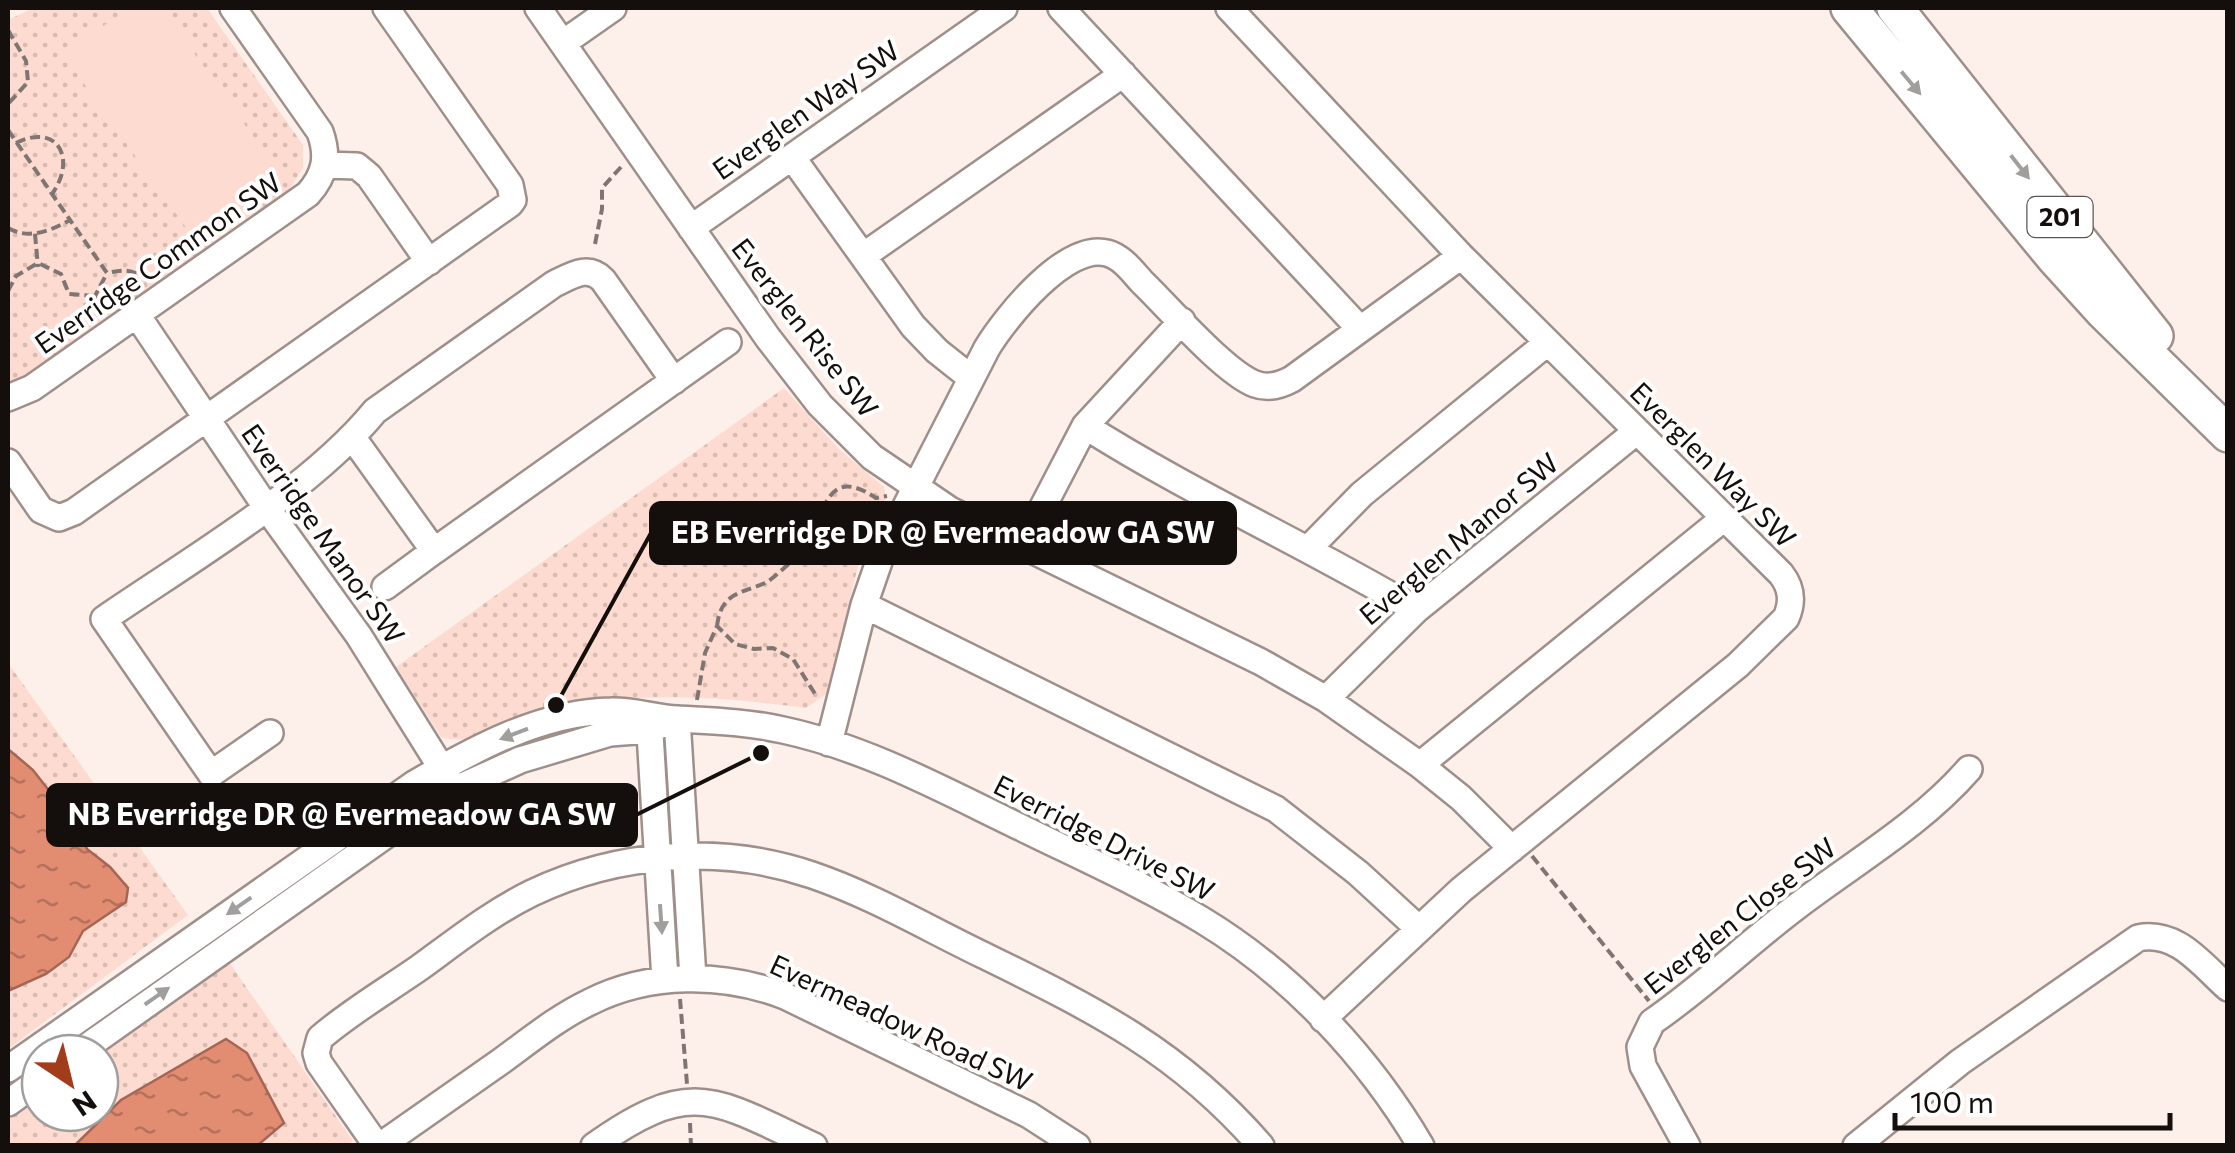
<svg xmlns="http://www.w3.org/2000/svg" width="2235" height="1153" font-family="Commissioner,sans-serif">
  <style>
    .park { fill: url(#park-dots) }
    .pitch { fill: #fedbd0 }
    .water { fill: url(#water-ripples); stroke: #a46654; stroke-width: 2.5 }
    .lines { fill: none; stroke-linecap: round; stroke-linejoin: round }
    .minor-casing { stroke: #9e8f8b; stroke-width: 30 }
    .highway-casing { stroke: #9e8f8b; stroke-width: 40 }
    .path { stroke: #7f7673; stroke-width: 4; stroke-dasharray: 10 5; stroke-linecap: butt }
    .minor { stroke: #fff; stroke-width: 25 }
    .highway { stroke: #fff; stroke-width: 35 }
    .oneway { fill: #a19f9e }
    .labels { text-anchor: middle; stroke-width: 8; stroke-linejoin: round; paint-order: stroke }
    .shield { fill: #fff; stroke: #5a5756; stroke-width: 2.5 }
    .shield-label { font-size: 25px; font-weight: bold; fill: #140f0d }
    .street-label { font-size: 28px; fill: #140f0d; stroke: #fff }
    .leader { fill: none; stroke: #140f0d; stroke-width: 4 }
    .callout-dot { fill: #140f0d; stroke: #fff; stroke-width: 4 }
    .callout { fill: #140f0d; stroke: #140f0d; stroke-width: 4 }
    .callout-label { font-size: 30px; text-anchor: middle; font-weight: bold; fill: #fff }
  </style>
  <defs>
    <pattern id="park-dots" width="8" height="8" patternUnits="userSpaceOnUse" patternTransform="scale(2.5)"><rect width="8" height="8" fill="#fedbd0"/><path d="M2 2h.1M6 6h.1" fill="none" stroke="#d9bbb1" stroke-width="1.8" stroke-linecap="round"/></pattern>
    <pattern id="water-ripples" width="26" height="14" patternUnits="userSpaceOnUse" patternTransform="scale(2.5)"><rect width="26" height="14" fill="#e28c72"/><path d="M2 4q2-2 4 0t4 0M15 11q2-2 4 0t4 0" fill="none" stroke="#b6715c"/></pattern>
  </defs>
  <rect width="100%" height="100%" fill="#fdf0eb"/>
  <path class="park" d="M33 8H207L303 145V168L288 192 13 384H8V20Z
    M784 388 839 449 884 487 886 498 863 546 826 694 806 708C715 696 626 689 536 715 504 724 473 747 441 737L396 667Z
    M8 663 188 915 8 1049Z
    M229 962 353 1141 347 1146 8 1145V1118L40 1095V1113H100V1053Z"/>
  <path class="pitch" d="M129 8H162L277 170 189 232 63 54Z"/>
  <path class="water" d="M8 749 33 770 64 810 87 849 110 867 128 888 126 902 83 931 69 957 46 974 8 991Z
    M226 1039 247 1053 284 1123 258 1145H75L121 1100Z"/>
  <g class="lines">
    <defs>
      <path id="minor" d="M538 8 768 338 820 405 872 457 950 510 1261 662 1326 699 1420 765 1461 798 1512 849
        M1061 8 1360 329
        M1229 8 1461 256 1781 574C1792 588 1793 602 1786 618L1738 665 1461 890 1323 1019
        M563 43 613 8
        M792 157 913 326 937 351 971 378
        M324 165 357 166 369 176 429 262
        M691 228 1004 8
        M863 256 1123 74
        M137 315 266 507 359 636 449 780
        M8 398 32 388 308 194C325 175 329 157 320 132L233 8
        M1085 426C1192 494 1307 545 1416 610
        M353 438 434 551 728 342
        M8 462 41 510 59 518 74 512 510 204 513 200 510 185 386 8
        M1022 547 1085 426 1182 321
        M1308 549 1362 494 1547 343
        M385 587 434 551
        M864 605 1276 809 1358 873 1418 928
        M1326 699 1416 610 1637 431
        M649 717 665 980
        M677 719 693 978
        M270 733 211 774 104 619C190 560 310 490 375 411L554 284C571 276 588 264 603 280L674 381
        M829 743 864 605 882 553 987 348C1006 317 1066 242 1107 253 1122 257 1132 271 1142 282 1168 307 1224 372 1255 384 1268 389 1281 385 1292 379L1461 256
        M1420 765 1724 518
        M78 1053 410 818 454 790 520 760 610 733 649 730 663 724
        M8 1069 414 784C472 750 541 712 611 711 633 710 655 718 678 719 713 721 748 722 783 730 867 748 943 790 1020 827 1081 857 1144 885 1202 920 1291 974 1368 1056 1421 1146
        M8 1103 40 1080
        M377 1146 319 1063 316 1053 320 1038C350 1012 386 991 419 968 455 942 491 913 532 893 618 852 721 844 812 875 871 895 927 928 983 955 1093 1009 1179 1051 1261 1146
        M380 1146C420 1118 460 1090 500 1062 529 1041 558 1017 590 1002 649 972 723 972 785 996L1029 1115 1077 1146
        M594 1146C691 1077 714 1099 814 1146
        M1687 1146 1643 1066 1640 1047 1652 1022C1703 987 1747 944 1796 907 1855 862 1920 825 1969 769
        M1856 1146 1960 1062 2138 938C2177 930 2201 964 2228 988"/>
      <path id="highway" d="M1849 8 2054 257 2103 311 2228 434
        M1895 8 2155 336"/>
    </defs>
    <use href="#minor" class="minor-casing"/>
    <use href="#highway" class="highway-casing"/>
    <path class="path" d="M8 30 26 61 28 82 8 104
      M8 130 70 220
      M16 143C58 122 77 159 52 194
      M8 228C29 240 50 231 70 220L107 273C124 269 134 269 147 281
      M35 234 38 267
      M595 244 602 209V188L621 167
      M8 291 16 276 38 263 61 274 69 294 95 296
      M101 314 95 296 107 273
      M717 626C721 593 739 594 765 583 773 579 781 570 789 564 796 557 803 548 808 540 826 511 827 465 876 498L887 496
      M697 700 705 653 717 626 735 644 754 649 773 648 793 659 817 697
      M1532 856 1649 1001
      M680 999 687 1084
      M690 1123 691 1146"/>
    <use href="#minor" class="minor"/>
    <use href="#highway" class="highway"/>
  </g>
  <defs><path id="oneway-solid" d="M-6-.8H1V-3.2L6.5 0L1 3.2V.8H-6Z" transform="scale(2.5)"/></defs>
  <g class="oneway">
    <use href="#oneway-solid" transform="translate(1911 83) rotate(50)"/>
    <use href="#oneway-solid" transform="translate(2020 167) rotate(52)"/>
    <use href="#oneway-solid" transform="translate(514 734) rotate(159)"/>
    <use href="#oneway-solid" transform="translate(239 906) rotate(145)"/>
    <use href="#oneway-solid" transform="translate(661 919) rotate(86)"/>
    <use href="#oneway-solid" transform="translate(157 996) rotate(-35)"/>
  </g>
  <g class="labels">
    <rect class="shield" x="2027.5" y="197" width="65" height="40" rx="8"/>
    <g class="shield-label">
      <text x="2060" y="226">201</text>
    </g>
    <g class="street-label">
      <text transform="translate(806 110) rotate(-35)" y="10">Everglen Way SW</text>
      <text transform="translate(158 263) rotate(-35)" y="10">Everridge Common SW</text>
      <text transform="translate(805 328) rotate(52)" y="10">Everglen Rise SW</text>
      <text transform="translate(1713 465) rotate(45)" y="10">Everglen Way SW</text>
      <text transform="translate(323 534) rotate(55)" y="10">Everridge Manor SW</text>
      <text transform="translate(1459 539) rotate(-40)" y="10">Everglen Manor SW</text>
      <text transform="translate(1104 838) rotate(27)" y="10">Everridge Drive SW</text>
      <text transform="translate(1740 916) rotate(-38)" y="10">Everglen Close SW</text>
      <text transform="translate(901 1023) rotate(25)" y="10">Evermeadow Road SW</text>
    </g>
  </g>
  <path class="leader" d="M556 705L651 533M761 753L636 815"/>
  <g class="callout-dot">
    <circle cx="556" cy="705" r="10"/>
    <circle cx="761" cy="753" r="10"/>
  </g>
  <g class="callout">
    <rect x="651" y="503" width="584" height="60" rx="10"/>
    <rect x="48" y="785" width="588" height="60" rx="10"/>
  </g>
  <g class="callout-label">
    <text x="943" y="543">EB Everridge DR @ Evermeadow GA SW</text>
    <text x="342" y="825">NB Everridge DR @ Evermeadow GA SW</text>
  </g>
  <rect width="2235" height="1153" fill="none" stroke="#140f0d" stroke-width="20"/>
  <g transform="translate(70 1083) rotate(145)"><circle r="48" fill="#ffffff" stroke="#a19f9e" stroke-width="2.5"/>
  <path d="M0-8L18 38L0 25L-18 38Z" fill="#a33c1a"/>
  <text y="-15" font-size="28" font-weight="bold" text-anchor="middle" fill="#140f0d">N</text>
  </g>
  <path d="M1895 1113v15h275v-15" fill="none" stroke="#140f0d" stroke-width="5"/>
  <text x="1910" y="1113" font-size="30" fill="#140f0d" stroke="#ffffff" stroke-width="8" paint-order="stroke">100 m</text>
</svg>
